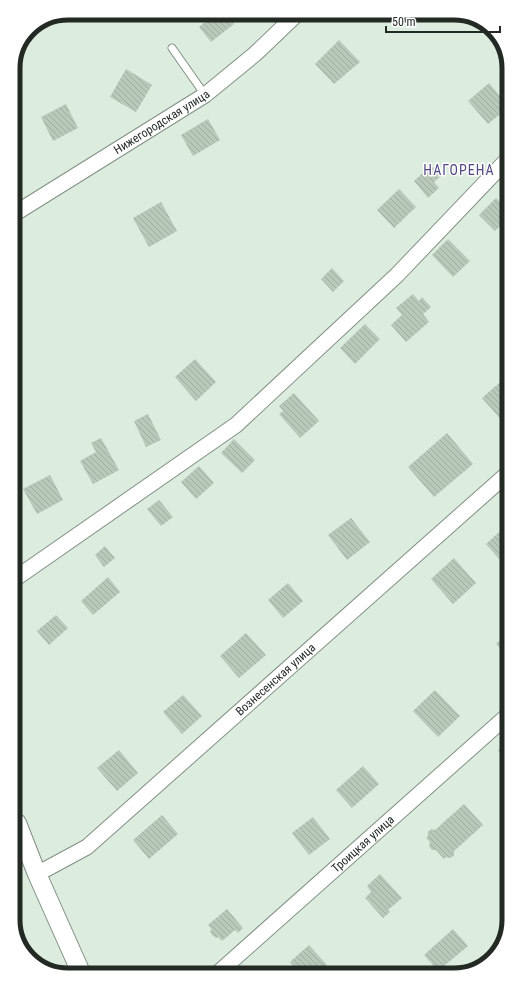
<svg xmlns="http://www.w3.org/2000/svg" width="522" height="988" font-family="'Roboto Condensed',sans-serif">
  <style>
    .building { fill: url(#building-back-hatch) }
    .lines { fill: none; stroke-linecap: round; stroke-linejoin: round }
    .service-casing { stroke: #809082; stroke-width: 9 }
    .minor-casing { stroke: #809082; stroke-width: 17 }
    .tertiary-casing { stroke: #809082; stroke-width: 20 }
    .service { stroke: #fff; stroke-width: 7 }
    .minor { stroke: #fff; stroke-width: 15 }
    .tertiary { stroke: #fff; stroke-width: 18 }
    .labels { text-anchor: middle; stroke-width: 3; stroke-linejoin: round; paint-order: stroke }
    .street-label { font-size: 12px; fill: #232a24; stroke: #fff }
    .quarter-label { font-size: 14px; letter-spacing: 1px; fill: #514785; stroke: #fff }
    .rim { fill: none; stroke: #232a24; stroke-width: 5 }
  </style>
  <defs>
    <pattern id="building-back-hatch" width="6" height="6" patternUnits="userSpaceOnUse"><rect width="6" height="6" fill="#b8c9ba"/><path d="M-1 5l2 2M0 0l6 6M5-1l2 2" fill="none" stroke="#9eada0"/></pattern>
  </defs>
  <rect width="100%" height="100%" fill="#dceddf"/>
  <path class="building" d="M216 13H225L234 24 211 42 199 27Z
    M339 40 360 62 334 84 315 64Z
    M126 69 152 85 136 112 110 97Z
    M489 83 505 102V110L488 124 468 101Z
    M66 104 78 128 53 141 41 117Z
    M208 119 220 140 193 156 181 135Z
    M431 165 441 176 434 182 439 188 428 198 414 181Z
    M399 189 416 207 394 228 377 210Z
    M496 198 505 207 506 220 495 231 479 215Z
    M161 202 177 231 149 247 133 218Z
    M448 239 470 261 453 277 432 255Z
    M332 268 344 281 333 292 321 279Z
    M413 294 419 301 422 297 431 307 423 314 429 322 406 342 391 325 402 315 396 308Z
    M365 324 380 339 355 364 340 348Z
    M195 359 216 382 196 401 175 377Z
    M506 377 507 419 503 422 482 398Z
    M294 393 319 421 300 438 279 414 283 411 279 406Z
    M148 414 161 440 146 447 134 421Z
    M447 433 473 464 434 497 408 467Z
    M101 438 119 470 93 484 80 461 96 452 91 443Z
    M234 439 255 460 242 473 221 453Z
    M199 466 214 483 196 499 181 482Z
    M50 475 63 500 37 514 23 489Z
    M159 500 173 517 161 526 147 509Z
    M351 518 370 542 347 560 328 535Z
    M507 525V552L499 559 486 544Z
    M105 546 115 558 104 567 95 555Z
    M454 558 476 583 453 604 431 579Z
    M108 577 120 592 93 615 81 601Z
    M288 583 303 601 283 618 268 600Z
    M56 615 68 628 49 645 37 631Z
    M246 633 266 655 239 678 220 656Z
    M508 634V657L496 644Z
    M435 690 460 716 438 737 413 711Z
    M183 695 202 716 182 734 163 712Z
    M508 740V762L498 750Z
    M119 750 138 773 117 791 97 768Z
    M363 766 379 784 352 808 336 790Z
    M464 804 483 825 454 851V855L451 858 446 857 444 859 436 850H432L429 846 430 842 426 838 428 836V832L431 829 435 830Z
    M162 815 178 834 149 859 133 840Z
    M313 817 330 839 309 855 292 833Z
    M380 874 402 898 388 910 390 912 383 918 365 898 371 892 367 886Z
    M227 909 243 928 238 933 235 930 222 941 218 937 216 938 212 935 210 931 212 930 208 925Z
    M453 929 468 946 438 971 424 955Z
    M309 945 327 965 319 972 299 973 290 962Z"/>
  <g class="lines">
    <defs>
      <path id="service" d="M172 48 205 95"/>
      <g id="minor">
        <path id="s1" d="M14 214 205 95 255 54 298 13"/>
        <path d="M16 578 236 425 397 275 505 162"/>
        <path id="s2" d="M37 874 87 847 507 474"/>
        <path id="s3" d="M218 973 508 715"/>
      </g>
      <path id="tertiary" d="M17 823 37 874 82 975"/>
    </defs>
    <use href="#service" class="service-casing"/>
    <use href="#minor" class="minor-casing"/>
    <use href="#tertiary" class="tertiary-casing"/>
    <use href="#service" class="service"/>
    <use href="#minor" class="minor"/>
    <use href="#tertiary" class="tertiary"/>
  </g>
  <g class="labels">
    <g class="street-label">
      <text dy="4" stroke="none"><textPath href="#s1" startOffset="174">Нижегородская улица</textPath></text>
      <text dy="4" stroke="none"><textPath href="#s2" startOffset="309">Вознесенская улица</textPath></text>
      <text dy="4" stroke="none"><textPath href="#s3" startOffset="194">Троицкая улица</textPath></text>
    </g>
    <g class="quarter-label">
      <text x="459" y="175">НАГОРЕНА</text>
    </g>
  </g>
  <path d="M0 0H522V988H0ZM68 20H454A48 48 0 0 1 502 68V920A48 48 0 0 1 454 968H68A48 48 0 0 1 20 920V68A48 48 0 0 1 68 20Z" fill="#fff" fill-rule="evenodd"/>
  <path class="rim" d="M68 20H454A48 48 0 0 1 502 68V920A48 48 0 0 1 454 968H68A48 48 0 0 1 20 920V68A48 48 0 0 1 68 20Z"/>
  <path d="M386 26v6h114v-6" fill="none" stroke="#232a24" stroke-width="2"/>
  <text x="392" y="26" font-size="12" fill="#232a24" stroke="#ffffff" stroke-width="3" paint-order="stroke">50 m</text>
</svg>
